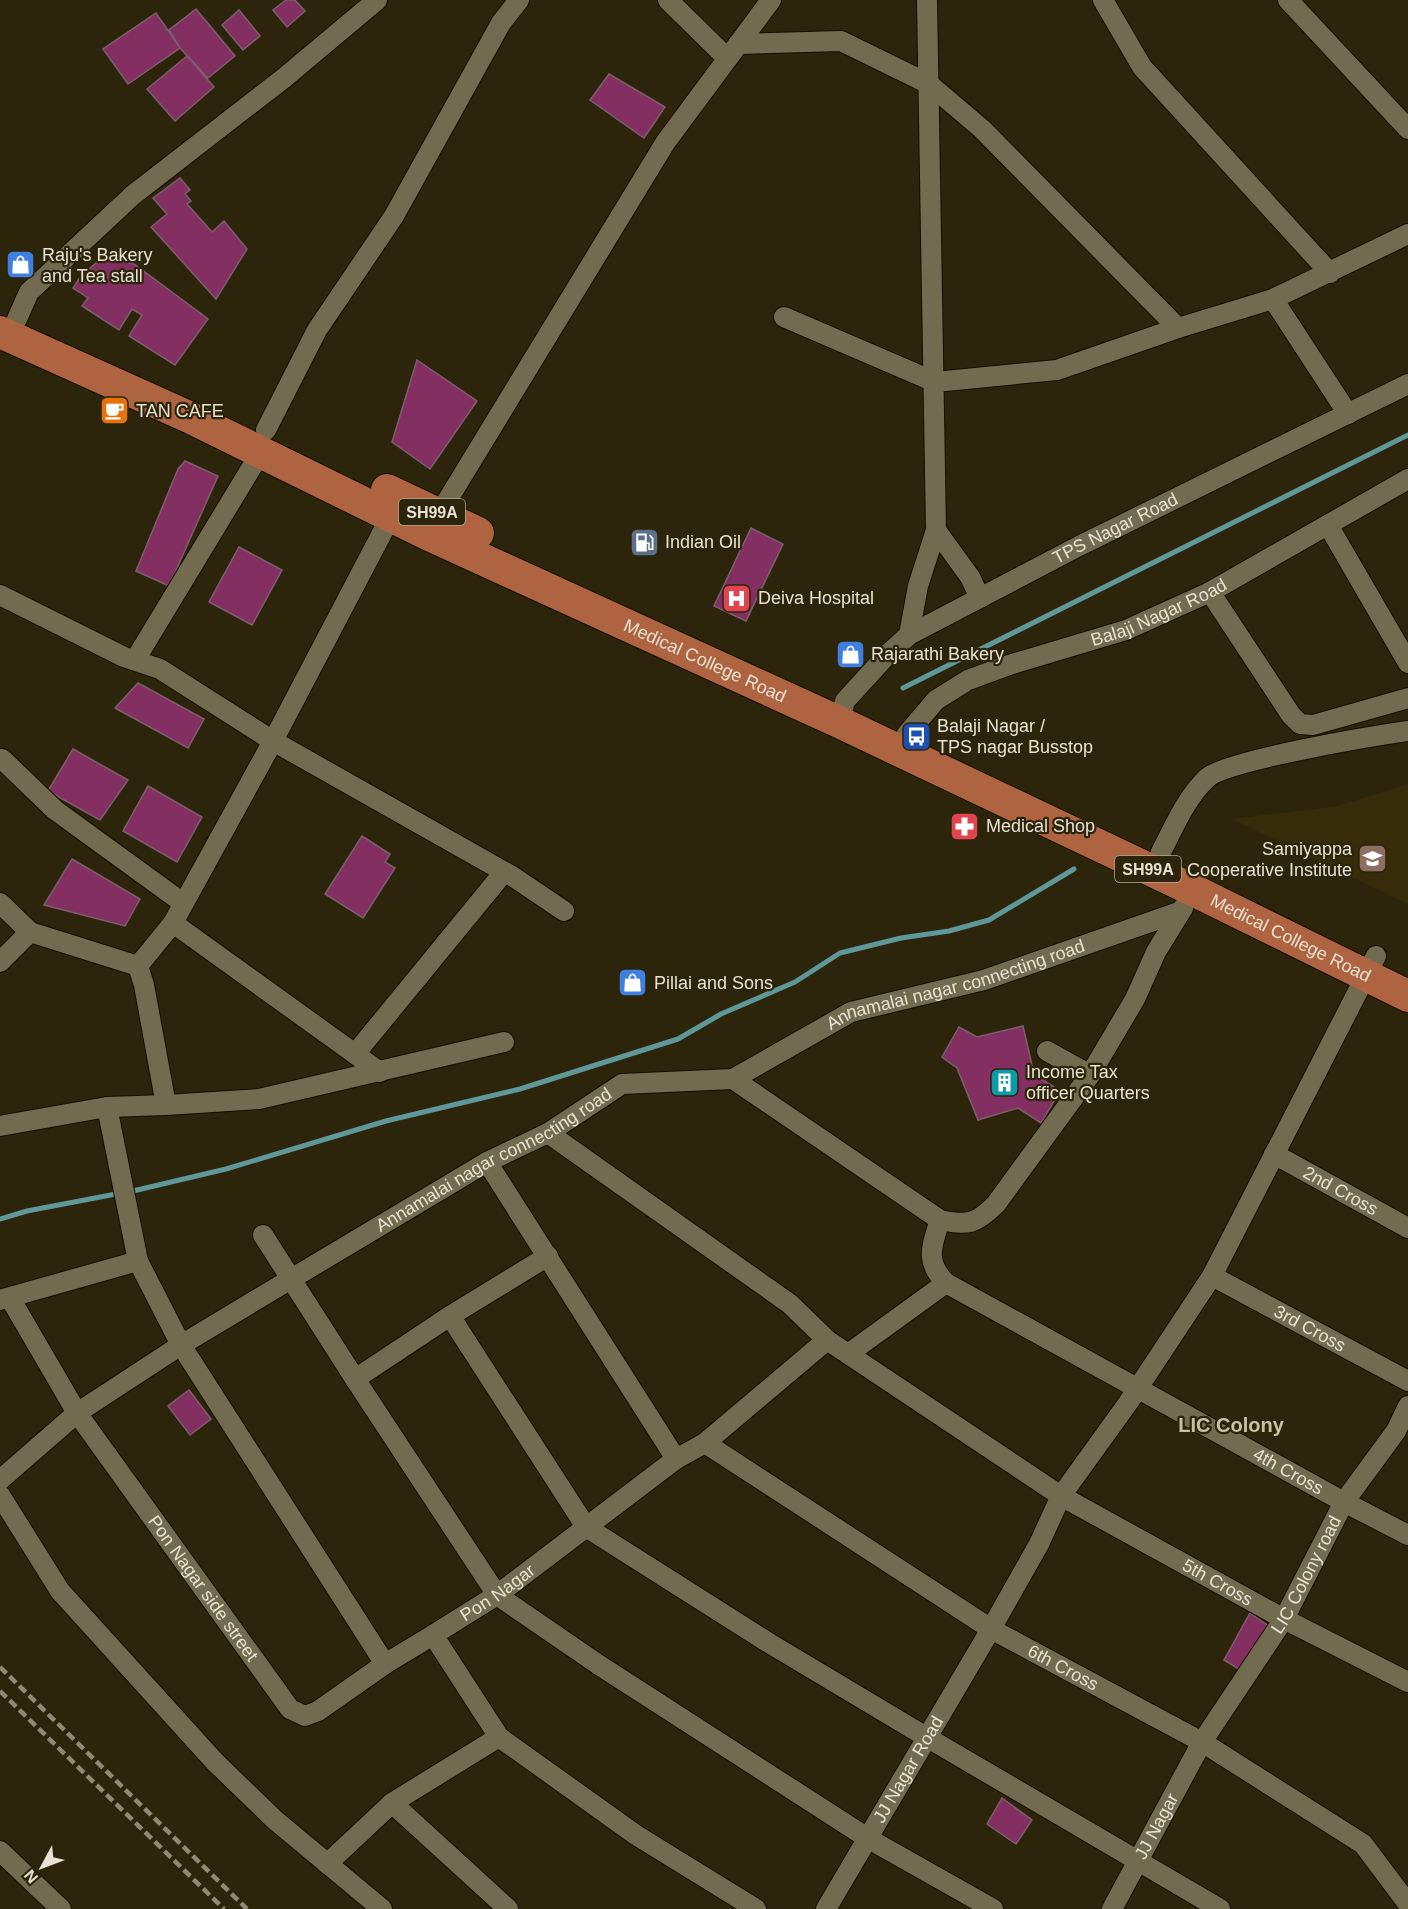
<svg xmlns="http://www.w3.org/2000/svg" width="1408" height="1909" font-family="Arial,sans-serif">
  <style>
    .built { fill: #362c09 }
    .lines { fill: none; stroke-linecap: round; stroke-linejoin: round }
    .stream { stroke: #5f9898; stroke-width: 5 }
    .building { fill: #832f62; stroke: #7c5f6e; stroke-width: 1.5 }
    .street-casing { stroke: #150e00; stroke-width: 22 }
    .primary-casing { stroke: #150e00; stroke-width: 34 }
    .street { stroke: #736b4f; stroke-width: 20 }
    .primary { stroke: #ae6441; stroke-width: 32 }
    .rail { stroke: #908975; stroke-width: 4.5; stroke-dasharray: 9 4.5; stroke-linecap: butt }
    .labels { text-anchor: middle; stroke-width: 4.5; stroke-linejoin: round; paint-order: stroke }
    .shield { fill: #2d250b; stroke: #afa997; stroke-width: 1.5 }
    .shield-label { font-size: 16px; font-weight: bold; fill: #e7e2d3 }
    .poi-label { font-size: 18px; fill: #e7e2d3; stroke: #2d250b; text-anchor: start }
    .street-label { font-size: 18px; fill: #e7e2d3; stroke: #2d250b }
    .neighbourhood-label { font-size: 20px; font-weight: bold; fill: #cac1a3; stroke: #2d250b }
  </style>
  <rect width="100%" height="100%" fill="#2d250b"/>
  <path class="built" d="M1408 784V904L1232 819 1338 806Z"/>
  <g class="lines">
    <path class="stream" d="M903 688 1408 435
      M133 1191 226 1169 386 1121 520 1089 678 1039 721 1014 795 982 840 953 901 938 949 931 989 920 1074 869
      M0 1219 27 1211 116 1194"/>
  </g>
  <path class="building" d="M286 0H295L305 11 287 27 273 10Z
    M196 9 235 56 208 78 180 48 169 30Z
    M239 10 260 36 243 50 222 25Z
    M156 13 180 48 128 84 103 49Z
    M187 56 214 87 175 121 147 89Z
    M609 74 665 107 644 138 590 100Z
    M180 178 190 190 185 194 191 201 187 204 212 232 224 221 247 249 216 299 151 227 167 214 153 198Z
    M112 259 134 264 208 319 175 365 129 336 142 315 132 309 119 330 82 306 88 298 73 288 81 276 96 263Z
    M417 360 477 401 430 469 392 442Z
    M185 461 218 476 169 586 136 571 178 469Z
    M751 528 783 544 746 621 714 606Z
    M239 547 282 570 252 625 209 602Z
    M138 683 204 719 188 748 115 708Z
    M73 749 128 780 100 820 48 791Z
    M148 786 202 817 177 862 123 831Z
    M362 836 390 854 385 862 395 868 363 918 325 894Z
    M72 859 140 899 125 926 44 905Z
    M1023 1026 1034 1074 1060 1091 1041 1123 1018 1108 978 1120 957 1068 942 1057 959 1027 977 1037Z
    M189 1390 211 1419 190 1435 168 1406Z
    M1250 1613 1273 1629 1247 1674 1224 1660Z
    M1002 1798 1032 1820 1016 1844 987 1824Z"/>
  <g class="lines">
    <defs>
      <g id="street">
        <path d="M668 0 727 58"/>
        <path d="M927 0 936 530"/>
        <path d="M1103 0 1142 67 1330 273"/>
        <path d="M1288 0 1408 129"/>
        <path d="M738 44 841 41 929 84 982 129 1178 328"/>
        <path d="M1273 299 1348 414"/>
        <path d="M784 317 935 382 1057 370 1178 328 1273 299 1408 234"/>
        <path d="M17 319 29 292 133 195 284 78 377 0"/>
        <path d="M266 430 317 330 394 216 501 23 519 0"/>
        <path d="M433 524 665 143 771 0"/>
        <path d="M1328 525 1408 663"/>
        <path d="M1210 592 1291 715 1300 724 1313 725 1408 698"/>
        <path d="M0 595 124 657 160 669 273 741 512 876 564 911"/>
        <path d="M909 635 918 586 936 530 970 577 980 598"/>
        <path d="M135 660 261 452"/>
        <path id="s1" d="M839 722 845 701 887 655 909 635 1079 546 1408 384"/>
        <path id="s2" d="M907 734 936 700 968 680 1009 665 1126 630 1210 592 1408 479"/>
        <path d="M2 759 55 810 183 903"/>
        <path d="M1161 852C1174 827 1186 798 1207 778 1227 760 1374 736 1408 731"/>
        <path d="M0 903 30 932"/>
        <path d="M173 923 380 1072"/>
        <path d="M0 962 30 932 138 966"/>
        <path d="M1047 1051 1090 1075 1135 999 1156 952 1183 908"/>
        <path d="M355 1054 504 872"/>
        <path d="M733 1079 940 1220C968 1226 976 1224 996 1204L1090 1075"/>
        <path d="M166 1105 259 1099 504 1042"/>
        <path d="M107 1107 138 1261 181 1345 385 1664"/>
        <path d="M0 1126 107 1107 166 1105 144 985 138 966 173 923 273 741 391 516"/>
        <path id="s3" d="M548 1133 790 1304 827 1340 1061 1496 1284 1619 1408 1682"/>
        <path id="s4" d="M1274 1154 1408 1228"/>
        <path d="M487 1162 676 1459"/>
        <path id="s5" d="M940 1220C932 1246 924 1261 946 1283L1344 1502 1408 1535"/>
        <path d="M263 1235 355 1379 497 1595 599 1665 869 1839 993 1909"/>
        <path id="s6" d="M1212 1276 1408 1381"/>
        <path id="s7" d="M10 1298 77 1413 181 1345 291 1279 487 1162 548 1133 622 1084 733 1079 851 1012 984 980 1179 912"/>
        <path d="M0 1300 138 1261"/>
        <path d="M450 1316 548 1256"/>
        <path d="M848 1354 946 1283"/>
        <path d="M355 1379 450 1316 586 1527 769 1643 928 1738 1220 1909"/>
        <path id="s8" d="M705 1443 991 1629 1202 1742 1363 1844 1408 1904"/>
        <path id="s9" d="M0 1480 77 1413 290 1709 305 1716 318 1711 385 1664 433 1635"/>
        <path d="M0 1495 60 1591 215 1762 275 1820 382 1909"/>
        <path d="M392 1803 508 1909"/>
        <path d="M0 1851 61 1909"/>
        <path d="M327 1864 392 1803 499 1737"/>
        <path id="s10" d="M756 1909 636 1835 499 1737 433 1635 497 1595 676 1459 705 1443 827 1340"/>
        <path id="s11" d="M826 1909 991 1629 1039 1544 1061 1496 1128 1403 1212 1276 1376 956"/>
        <path id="s12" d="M1112 1909 1202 1742 1284 1619 1344 1502 1396 1431 1408 1406"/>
      </g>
      <g id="primary">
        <path id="s13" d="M0 332 191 418 427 534 839 722 1197 892 1408 996"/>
        <path d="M387 490 478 533"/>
      </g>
    </defs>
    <use href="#street" class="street-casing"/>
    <use href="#primary" class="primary-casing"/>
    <use href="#street" class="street"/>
    <use href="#primary" class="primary"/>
    <path class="rail" d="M0 1667 247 1909
      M0 1691 224 1909"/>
  </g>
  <defs>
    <symbol id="shop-square" viewBox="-11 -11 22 22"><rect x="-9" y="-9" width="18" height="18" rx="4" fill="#3f7fe0" stroke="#2d250b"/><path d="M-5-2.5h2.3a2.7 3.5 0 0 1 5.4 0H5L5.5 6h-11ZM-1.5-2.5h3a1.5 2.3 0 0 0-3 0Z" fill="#fff"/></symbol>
    <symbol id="cafe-square" viewBox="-11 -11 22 22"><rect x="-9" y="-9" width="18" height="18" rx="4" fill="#e8710a" stroke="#2d250b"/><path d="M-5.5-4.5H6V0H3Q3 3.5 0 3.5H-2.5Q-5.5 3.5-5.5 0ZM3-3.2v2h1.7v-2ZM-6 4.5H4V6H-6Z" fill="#fff"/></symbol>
    <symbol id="fuel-square" viewBox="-11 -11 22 22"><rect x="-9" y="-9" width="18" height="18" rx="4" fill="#5c6f8a" stroke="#2d250b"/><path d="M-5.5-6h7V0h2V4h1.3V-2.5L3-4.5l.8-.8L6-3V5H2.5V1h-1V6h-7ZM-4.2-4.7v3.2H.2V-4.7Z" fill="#fff"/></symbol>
    <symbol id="hospital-square" viewBox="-11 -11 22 22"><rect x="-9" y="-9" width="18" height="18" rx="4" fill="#e0444e" stroke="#2d250b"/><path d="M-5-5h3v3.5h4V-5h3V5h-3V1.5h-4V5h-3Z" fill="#fff"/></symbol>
    <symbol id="bus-square" viewBox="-11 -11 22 22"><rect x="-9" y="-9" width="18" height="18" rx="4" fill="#1a4fb4" stroke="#2d250b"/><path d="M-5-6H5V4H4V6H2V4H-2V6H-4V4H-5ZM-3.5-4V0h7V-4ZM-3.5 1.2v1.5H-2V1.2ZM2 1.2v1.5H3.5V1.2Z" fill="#fff"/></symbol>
    <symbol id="pharmacy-square" viewBox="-11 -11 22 22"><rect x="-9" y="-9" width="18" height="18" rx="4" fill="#e0444e" stroke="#2d250b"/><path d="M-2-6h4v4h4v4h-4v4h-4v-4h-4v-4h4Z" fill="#fff"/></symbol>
    <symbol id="university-square" viewBox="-11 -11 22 22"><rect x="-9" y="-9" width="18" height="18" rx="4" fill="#8d6e63" stroke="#2d250b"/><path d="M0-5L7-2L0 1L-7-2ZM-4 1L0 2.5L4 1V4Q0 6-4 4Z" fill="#fff"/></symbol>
    <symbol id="building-square" viewBox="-11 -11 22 22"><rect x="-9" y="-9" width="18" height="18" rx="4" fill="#0f9aa8" stroke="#2d250b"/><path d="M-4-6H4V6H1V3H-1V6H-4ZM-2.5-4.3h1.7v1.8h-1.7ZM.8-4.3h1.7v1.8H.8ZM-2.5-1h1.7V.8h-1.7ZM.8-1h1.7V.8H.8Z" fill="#fff"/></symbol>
  </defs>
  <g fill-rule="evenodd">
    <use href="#shop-square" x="4" y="248" width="33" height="33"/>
    <use href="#cafe-square" x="98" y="394" width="33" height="33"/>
    <use href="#fuel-square" x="628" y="526" width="33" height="33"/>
    <use href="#hospital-square" x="720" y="582" width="33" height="33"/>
    <use href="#shop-square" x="834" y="638" width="33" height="33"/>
    <use href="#bus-square" x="900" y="720" width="33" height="33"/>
    <use href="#pharmacy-square" x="948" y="810" width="33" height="33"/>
    <use href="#university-square" x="1356" y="842" width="33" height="33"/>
    <use href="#shop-square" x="616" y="966" width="33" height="33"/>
    <use href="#building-square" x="988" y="1066" width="33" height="33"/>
  </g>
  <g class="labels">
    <g class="shield">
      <rect x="399" y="499" width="66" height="26" rx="4.5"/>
      <rect x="1115" y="856" width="66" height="26" rx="4.5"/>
    </g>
    <g class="shield-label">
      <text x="432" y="518">SH99A</text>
      <text x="1148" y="875">SH99A</text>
    </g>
    <g class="poi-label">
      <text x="42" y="261">Raju's Bakery<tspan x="42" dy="21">and Tea stall</tspan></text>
      <text x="136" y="417">TAN CAFE</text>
      <text x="665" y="548">Indian Oil</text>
      <text x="758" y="604">Deiva Hospital</text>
      <text x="871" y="660">Rajarathi Bakery</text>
      <text x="937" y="732">Balaji Nagar /<tspan x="937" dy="21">TPS nagar Busstop</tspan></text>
      <text x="986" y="832">Medical Shop</text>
      <text x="1352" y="855" text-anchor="end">Samiyappa<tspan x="1352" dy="21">Cooperative Institute</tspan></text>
      <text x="654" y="989">Pillai and Sons</text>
      <text x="1026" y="1078">Income Tax<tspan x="1026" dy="21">officer Quarters</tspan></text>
    </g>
    <g class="street-label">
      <text dy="6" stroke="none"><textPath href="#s1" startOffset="346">TPS Nagar Road</textPath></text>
      <text dy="6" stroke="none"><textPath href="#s2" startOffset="285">Balaji Nagar Road</textPath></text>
      <text dy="6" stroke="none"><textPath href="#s13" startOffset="778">Medical College Road</textPath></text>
      <text dy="6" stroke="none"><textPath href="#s13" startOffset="1426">Medical College Road</textPath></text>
      <text dy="6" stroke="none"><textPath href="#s7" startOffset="1125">Annamalai nagar connecting road</textPath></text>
      <text dy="6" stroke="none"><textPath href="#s7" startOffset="621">Annamalai nagar connecting road</textPath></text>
      <text dy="6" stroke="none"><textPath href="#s4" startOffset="76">2nd Cross</textPath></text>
      <text dy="6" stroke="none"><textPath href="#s6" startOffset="111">3rd Cross</textPath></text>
      <text dy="6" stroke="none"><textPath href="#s5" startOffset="459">4th Cross</textPath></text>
      <text dy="6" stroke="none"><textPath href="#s12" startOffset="387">LIC Colony road</textPath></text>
      <text dy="6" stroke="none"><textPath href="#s3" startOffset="808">5th Cross</textPath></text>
      <text dy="6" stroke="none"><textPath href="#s9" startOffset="318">Pon Nagar side street</textPath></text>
      <text dy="6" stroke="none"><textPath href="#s10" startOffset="508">Pon Nagar</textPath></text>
      <text dy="6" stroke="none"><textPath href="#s8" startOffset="423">6th Cross</textPath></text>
      <text dy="6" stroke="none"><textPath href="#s11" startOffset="162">JJ Nagar Road</textPath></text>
      <text dy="6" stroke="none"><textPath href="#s12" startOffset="94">JJ Nagar</textPath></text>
    </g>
    <g class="neighbourhood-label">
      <text x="1231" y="1432">LIC Colony</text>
    </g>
  </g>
  <g transform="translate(42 1867) rotate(229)" stroke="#2d250b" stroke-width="4.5" paint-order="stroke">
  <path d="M0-4.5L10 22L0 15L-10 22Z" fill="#e7e2d3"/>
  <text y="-9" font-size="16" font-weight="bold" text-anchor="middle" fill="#e7e2d3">N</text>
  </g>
</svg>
